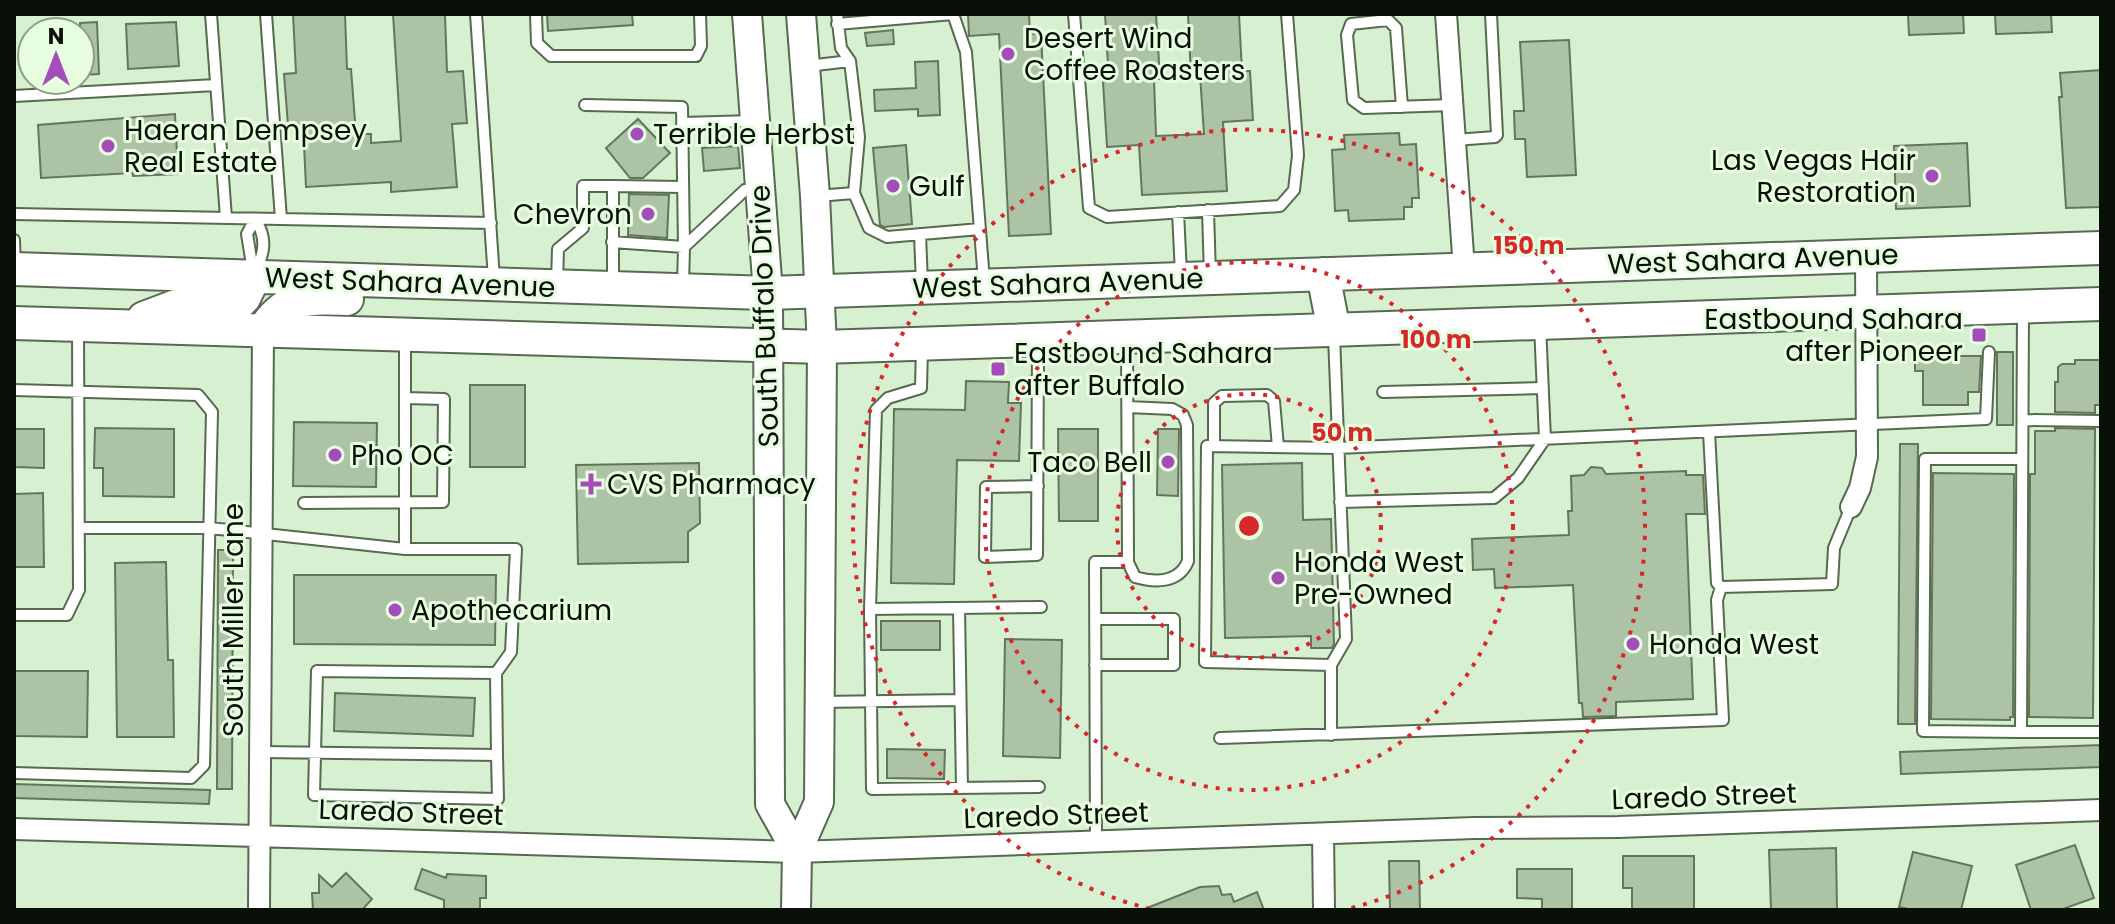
<svg xmlns="http://www.w3.org/2000/svg" width="2115" height="924" font-family="Poppins,sans-serif">
  <style>
    .building { fill: #acc3a6; stroke: #62765c; stroke-width: 2 }
    .lines { fill: none; stroke-linecap: round; stroke-linejoin: round }
    .service-casing { stroke: #566a50; stroke-width: 14 }
    .minor-casing { stroke: #566a50; stroke-width: 24 }
    .secondary-casing { stroke: #566a50; stroke-width: 32 }
    .primary-casing { stroke: #566a50; stroke-width: 36 }
    .service { stroke: #fff; stroke-width: 10 }
    .minor { stroke: #fff; stroke-width: 20 }
    .secondary { stroke: #fff; stroke-width: 28 }
    .primary { stroke: #fff; stroke-width: 32 }
    .ring { fill: none; stroke: #d62828; stroke-width: 4; stroke-dasharray: 4 8 }
    .poi-dot { fill: #a34dba; stroke: #e6fddf; stroke-width: 3 }
    .labels { text-anchor: middle; stroke-width: 6; stroke-linejoin: round; paint-order: stroke }
    .poi-label { font-size: 28px; fill: #091007; stroke: #e6fddf; text-anchor: start }
    .street-label { font-size: 28px; fill: #091007; stroke: #e6fddf }
    .centre { fill: #d62828; stroke: #e6fddf; stroke-width: 4 }
    .ring-label { font-size: 24px; text-anchor: middle; font-weight: bold; fill: #d62828; stroke: #e6fddf; stroke-width: 6; stroke-linejoin: round; paint-order: stroke }
  </style>
  <rect width="100%" height="100%" fill="#d8f0d2"/>
  <path class="building" d="M293 14H345L347 69H351L356 134H371V143L401 141 393 14H445L447 72 463 71 467 123 452 124 457 187 391 192V182L306 187 303 124 288 125 284 74 296 73Z
    M547 14H632L633 25 548 31Z
    M968 14H1029L1030 34 1041 33 1051 234 1009 236 999 34 969 36Z
    M1105 14H1156L1160 79H1154L1156 136 1204 134 1200 75 1191 76 1188 14H1239L1242 71H1250L1253 120 1223 122 1227 191 1142 195 1139 145 1107 147 1103 82H1109Z
    M1908 14H1963L1964 33 1909 35Z
    M1995 14H2051L2052 32 1996 34Z
    M97 22 99 74 80 75V23Z
    M176 22 179 66 128 69 126 24Z
    M893 30 894 44 867 46 865 33Z
    M1569 40 1576 175 1527 177 1525 139H1515L1514 111H1524L1520 42Z
    M938 61 940 115 918 116V109L875 111 874 90 916 88 915 62Z
    M2101 70V207L2066 208 2059 97H2062L2060 73Z
    M175 114 178 174 133 176V173L41 178 38 125Z
    M638 119 670 153 643 178H630L606 148Z
    M1399 133 1400 145 1416 144 1419 198H1412V207H1404V219L1349 221 1348 210 1335 211 1332 150 1345 149 1344 135Z
    M1967 143 1970 206 1896 209 1894 146Z
    M906 145 912 224 884 227 880 225 873 148Z
    M738 146 740 168 704 171 702 148Z
    M629 194 669 195 667 238 628 235Z
    M1915 351H1954V356H1981L1979 392H1968V405H1923V371H1915Z
    M1997 352H2013V425H1997Z
    M2075 360H2101V405H2095V413L2055 412V382H2058V367L2062 364H2075Z
    M966 381 1009 382 1008 403H1021L1019 461 957 460 954 584 891 583 894 409 965 410Z
    M470 385H525V467H470Z
    M294 422 377 423 376 487 293 486Z
    M95 428 174 429V497L103 496V468H94Z
    M2055 428 2095 429 2093 718 2029 717 2030 474H2035V431H2055Z
    M14 429H44V468L14 467Z
    M1058 429H1098V521H1059Z
    M1158 429H1179L1178 496 1157 495Z
    M1900 444H1918L1915 724H1898Z
    M699 463 700 523 688 532V562L578 564 576 465Z
    M1302 463 1303 520 1331 519 1334 644 1332 648H1311V636L1225 638 1222 465Z
    M1591 467 1602 468 1606 474 1686 471V475H1703L1705 514H1686L1693 699 1616 702V716L1583 717 1582 703H1579L1573 585 1495 588 1494 569 1473 570 1472 539 1569 535 1568 511H1572L1571 476 1584 475Z
    M1933 473 2014 474 2013 717H2010V720L1931 719Z
    M43 493 44 567H14V494Z
    M218 550H233L232 789H217Z
    M166 562 168 660H173L174 737H117L115 563Z
    M294 575H496L495 645 294 644Z
    M881 621H940V650H881Z
    M1005 639 1062 640 1060 758 1003 756Z
    M14 671H88L87 737 14 736Z
    M335 693 475 698 473 736 334 731Z
    M2101 745V767L1901 774 1900 752Z
    M887 749 945 750 944 779 887 778Z
    M14 784 210 790 209 804 14 798Z
    M2075 845 2094 898 2060 910H2031L2016 865Z
    M1836 848 1837 910H1771L1769 850Z
    M1913 852 1972 866 1961 910H1913L1899 907Z
    M1623 856H1694V910H1632V888H1623Z
    M1389 861H1419L1420 910H1390Z
    M422 869 446 878 447 874 486 876V898H480V910H444V900L415 889Z
    M1517 869H1572V910H1542V899L1517 898Z
    M346 873 372 899 362 910H313L312 893H319V875L332 887Z
    M1219 886 1222 895 1231 894 1234 902 1257 892 1264 910H1142L1200 887Z"/>
  <g class="lines">
    <defs>
      <path id="service" d="M211 14 226 218
        M266 14 281 219
        M476 14 494 279
        M536 14 537 43 551 56H696L701 46 700 14
        M837 14 841 48 850 61 859 137 854 193 869 228 887 237 980 229
        M953 14 966 52 984 281
        M1074 14 1089 208 1107 217 1280 206 1294 190 1298 155 1287 14
        M837 24 953 14
        M807 66 850 61
        M14 96 216 85
        M585 105 682 107 684 247 612 242
        M1402 107 1396 28 1388 20 1351 24 1347 35 1353 100 1364 108 1453 105
        M682 123 754 121
        M1455 140 1495 137 1497 135 1491 14
        M613 186 683 187
        M817 196 854 193
        M1208 210 1210 276
        M1178 212 1181 274
        M14 214 491 223
        M255 219C269 240 263 255 254 277L247 234Z
        M920 234 922 284
        M14 240 15 266
        M557 283 558 249 583 228V186H613V282
        M683 285 684 247 745 190 759 188
        M922 346 921 388 888 398 876 410 870 609 872 789 1039 787
        M14 390 198 395 212 412 204 765 191 778 14 773
        M1383 392 1543 388
        M1128 407 1172 409 1183 415 1187 425 1188 561C1179 583 1156 583 1135 577L1128 562
        M2023 420 2101 421
        M1709 432 1717 583 1721 587 1832 584 1834 548 1851 507
        M1214 446V403L1222 396 1267 395 1274 401 1278 447
        M2022 459H1925L1923 731 2021 732 2023 309
        M1038 486 986 487 985 557 1037 555 1038 345
        M1340 502 1494 498 1518 478 1545 439 1540 325
        M304 503 443 502 444 399 405 398
        M80 528H210L405 549V338
        M959 608 962 788
        M870 609 1041 607
        M14 615H67L79 590 78 328
        M1095 619H1174V665H1095
        M1331 665 1205 662 1207 446 1338 448 1986 419 1989 352
        M496 673 317 671 314 795 498 799 497 755
        M821 702 960 700
        M2021 732H2101
        M1331 735V665L1346 639 1334 336
        M1220 738 1723 720 1717 600 1721 587
        M261 752 497 755 496 673 511 652 516 549H405
        M1096 841 1095 562H1128L1127 340"/>
      <path id="minor" d="M1446 14 1464 269
        M1851 507 1860 488 1867 457 1866 255
        M14 829 797 852 1474 828 1618 827 2101 810
        M1323 834 1324 910
        M259 910 263 331"/>
      <path id="secondary" d="M747 14 768 293 770 804 797 852
        M796 910 797 852 819 802 822 347 815 196 801 14"/>
      <path id="primary" d="M14 269 768 293 2101 248
        M1323 274 1334 331
        M144 318 176 306 238 304 244 298 254 277
        M14 323 822 347 2101 304
        M263 331C285 295 308 298 347 299"/>
    </defs>
    <use href="#service" class="service-casing"/>
    <use href="#minor" class="minor-casing"/>
    <use href="#secondary" class="secondary-casing"/>
    <use href="#primary" class="primary-casing"/>
    <use href="#service" class="service"/>
    <use href="#minor" class="minor"/>
    <use href="#secondary" class="secondary"/>
    <use href="#primary" class="primary"/>
  </g>
  <g class="ring">
    <circle cx="1249" cy="526" r="132"/>
    <circle cx="1249" cy="526" r="264"/>
    <path d="M1150 909A396 396 0 1 1 1348 909"/>
  </g>
  <g class="poi-dot">
    <circle cx="1008" cy="54" r="8"/>
    <circle cx="637" cy="134" r="8"/>
    <circle cx="108" cy="146" r="8"/>
    <circle cx="1932" cy="176" r="8"/>
    <circle cx="893" cy="186" r="8"/>
    <circle cx="648" cy="214" r="8"/>
    <rect x="1971" y="327" width="16" height="16" rx="4"/>
    <rect x="990" y="361" width="16" height="16" rx="4"/>
    <circle cx="335" cy="455" r="8"/>
    <circle cx="1168" cy="462" r="8"/>
    <path d="M587 472h8v8h8v8h-8v8h-8v-8h-8v-8h8z"/>
    <circle cx="1278" cy="578" r="8"/>
    <circle cx="395" cy="610" r="8"/>
    <circle cx="1633" cy="644" r="8"/>
  </g>
  <g class="labels">
    <g class="poi-label">
      <text x="1024" y="48">Desert Wind<tspan x="1024" dy="32">Coffee Roasters</tspan></text>
      <text x="124" y="140">Haeran Dempsey<tspan x="124" dy="32">Real Estate</tspan></text>
      <text x="653" y="144">Terrible Herbst</text>
      <text x="1916" y="170" text-anchor="end">Las Vegas Hair<tspan x="1916" dy="32">Restoration</tspan></text>
      <text x="909" y="196">Gulf</text>
      <text x="632" y="224" text-anchor="end">Chevron</text>
      <text x="1963" y="329" text-anchor="end">Eastbound Sahara<tspan x="1963" dy="32">after Pioneer</tspan></text>
      <text x="1014" y="363">Eastbound Sahara<tspan x="1014" dy="32">after Buffalo</tspan></text>
      <text x="351" y="465">Pho OC</text>
      <text x="1152" y="472" text-anchor="end">Taco Bell</text>
      <text x="607" y="494">CVS Pharmacy</text>
      <text x="1294" y="572">Honda West<tspan x="1294" dy="32">Pre-Owned</tspan></text>
      <text x="411" y="620">Apothecarium</text>
      <text x="1649" y="654">Honda West</text>
    </g>
    <g class="street-label">
      <text transform="translate(1753 259) rotate(-2)" y="10">West Sahara Avenue</text>
      <text transform="translate(410 282) rotate(2)" y="10">West Sahara Avenue</text>
      <text transform="translate(1058 283) rotate(-2)" y="10">West Sahara Avenue</text>
      <text transform="translate(764 316) rotate(-92)" y="10">South Buffalo Drive</text>
      <text transform="translate(233 620) rotate(-90)" y="10">South Miller Lane</text>
      <text transform="translate(1704 796) rotate(-2)" y="10">Laredo Street</text>
      <text transform="translate(411 812) rotate(2)" y="10">Laredo Street</text>
      <text transform="translate(1056 815) rotate(-2)" y="10">Laredo Street</text>
    </g>
  </g>
  <circle cx="1249" cy="526" r="12" class="centre"/>
  <g class="ring-label">
    <text x="1529" y="254">150 m</text>
    <text x="1436" y="348">100 m</text>
    <text x="1342" y="441">50 m</text>
  </g>
  <rect width="2115" height="924" fill="none" stroke="#091007" stroke-width="32"/>
  <g transform="translate(56 56)"><circle r="38" fill="#e6fddf" stroke="#8e9e89" stroke-width="2"/>
  <path d="M0-6L14 30L0 20L-14 30Z" fill="#a34dba"/>
  <text y="-12" font-size="22" font-weight="bold" text-anchor="middle" fill="#091007">N</text>
  </g>
</svg>
